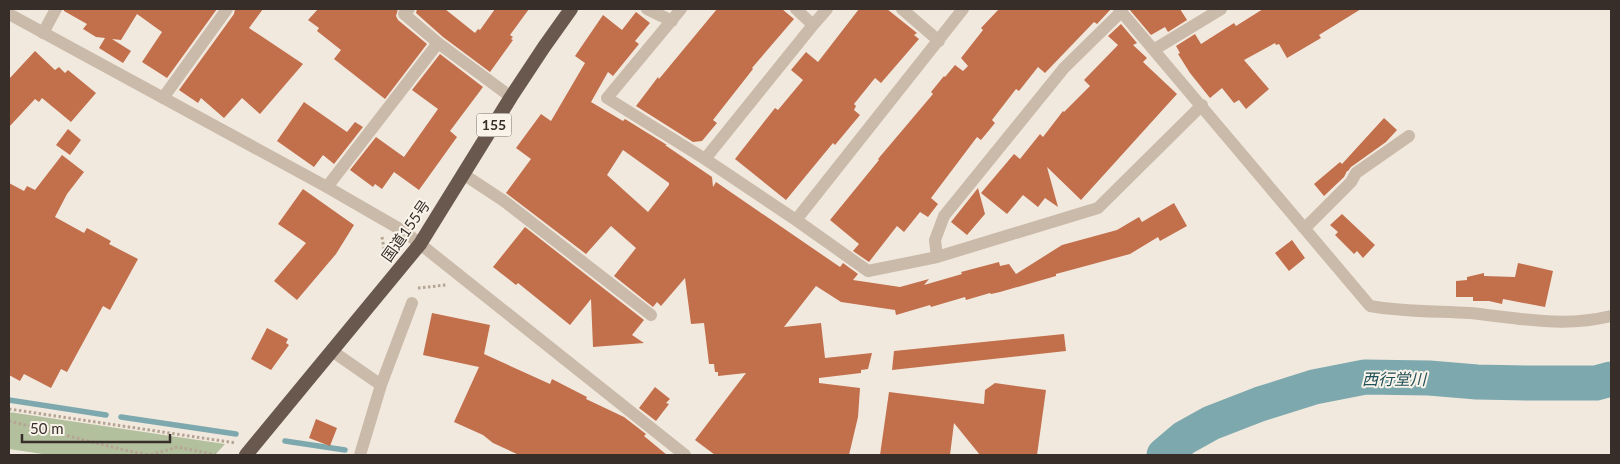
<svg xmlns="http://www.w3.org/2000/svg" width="1620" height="464" font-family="Lato,'Noto Sans JP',sans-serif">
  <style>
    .green { fill: #b3c09e }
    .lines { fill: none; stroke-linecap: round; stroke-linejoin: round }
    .stream { stroke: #7da9ae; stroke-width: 5.5 }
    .river { stroke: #7da9ae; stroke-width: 35 }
    .building { fill: #c26f4c; fill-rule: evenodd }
    .path { stroke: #b5a494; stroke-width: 3; stroke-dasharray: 2.5 2.5; stroke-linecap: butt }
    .minor { stroke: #cabaaa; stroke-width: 12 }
    .tertiary { stroke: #cabaaa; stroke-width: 12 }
    .trunk { stroke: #68584e; stroke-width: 14 }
    .labels { text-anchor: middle; stroke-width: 4; stroke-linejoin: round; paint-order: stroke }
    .shield { fill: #f9f3ea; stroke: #716963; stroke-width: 1 }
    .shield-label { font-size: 14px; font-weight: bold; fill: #372e29 }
    .street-label { font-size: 15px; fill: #372e29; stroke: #f9f3ea }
    .water-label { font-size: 16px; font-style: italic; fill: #205057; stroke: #f9f3ea }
  </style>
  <rect width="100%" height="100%" fill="#f2e9de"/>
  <path class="green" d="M9 412 225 444 215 455H49L9 449Z"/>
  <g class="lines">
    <path class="stream" d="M9 400 106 415
      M121 417 236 434
      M285 441 345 450"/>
    <path class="river" d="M1164 455 1184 438 1211 423 1260 404 1314 387 1365 377 1429 378 1477 382 1530 383H1596L1611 379"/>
  </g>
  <path class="building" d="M64 9H217L167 78 142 62 162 32 137 14 121 40 112 39 131 51 123 63 99 48 105 38 96 37 83 29 87 24 64 11Z
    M235 9H263L249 28 303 64 260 114 242 98 224 118 201 98 198 103 179 90 234 14Z
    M318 9H398L396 16 398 20 427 44 385 99 334 59 341 50 317 31 319 28 308 20Z
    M417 9H445L475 33 478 29 480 30 495 9H529L510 35 513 37 511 39 513 40 490 72 443 37 416 13Z
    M717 9H782L794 19 752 68 753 69 713 120 717 123 702 141 693 142 636 106 658 77 659 79Z
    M859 9H887L917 33 914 35 919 39 881 83 875 78 854 104 856 106 854 110 860 115 835 145 833 143 786 200 735 159 775 108 778 110 803 80 791 70 806 52 818 62Z
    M999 9H1111L1097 24 1094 22 1045 73 1038 67 1019 91 1016 89 992 120 995 123 981 140 977 137 931 198 938 204 928 217 920 212 904 232 897 226 869 262 853 251 859 244 830 220 879 160 878 159 933 94 931 92 944 76 945 77 955 65 963 71 968 66 961 58 983 30 981 28Z
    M1129 9H1180L1187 20 1168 32 1165 27 1151 35Z
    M1263 9H1361L1319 35 1321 38 1287 58 1279 44 1276 45 1275 43 1244 60 1269 89 1246 109 1239 100 1234 103 1222 88 1210 98 1190 73 1178 54 1180 53 1176 46 1195 34 1201 44 1234 23 1236 26Z
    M636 12 650 23 635 41 639 44 613 76 608 72 591 102 623 121 625 119 667 145H665L712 177 713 187 716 182 840 267 843 263 858 274 853 280 900 287 929 279 924 285 962 274 961 272 999 262 1000 266 1009 264 1016 274 1062 245 1117 230 1139 217 1142 222 1174 203 1187 226 1160 241 1158 237 1130 254 1056 274V276L1000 292 991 294 990 293 966 300 965 297 931 307 930 305 896 315 895 310 841 302 816 286 784 327 821 323 825 358 872 353 868 369 861 370V373L819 378V383L860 388 858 417 849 455H715L695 440 746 373 718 376V372H715L714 364H709L704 323 691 324 685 278 661 306 657 302 653 307 614 276 636 248 611 226 586 254 506 193 531 159 516 148 541 114 551 121 585 63 575 56 603 15 622 30ZM623 150 669 183V185L648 212 607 175Z
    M1121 24 1137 43 1133 45 1147 58 1143 62 1177 94 1081 200 1047 167 1058 207 1045 198 1038 207 1023 195 1007 214 981 193 1014 154 1020 159 1040 134 1043 137 1063 111 1064 112 1090 86 1084 80 1118 45 1108 36Z
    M35 51 55 70 59 67 65 73 68 70 96 93 71 122 42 98 39 102 35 99 9 127V79Z
    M440 54 483 87 450 131 457 137 419 190 394 172 382 189 375 184 373 187 350 170 376 137 404 157 438 109 412 90Z
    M304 102 347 132 355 122 363 127 334 164 323 155 314 167 277 141Z
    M1384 118 1397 130 1386 142 1351 167 1348 171H1347L1344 177 1324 196 1314 184 1340 162 1342 164Z
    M68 129 81 140 70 155 56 145Z
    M62 155 84 172 67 194 55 217 84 233 87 228 111 241 109 244 138 259 110 310 103 306 67 372 61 369 51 388 24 374 20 381 9 375V183L24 191 27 186 35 190Z
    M978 188 985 214 967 235 951 222Z
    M303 189 354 225 336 254 297 300 274 281 306 243 278 224Z
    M1342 214 1375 245 1363 258 1357 251 1354 254 1335 235 1338 232 1330 225Z
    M525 227 644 320 632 335 644 343 593 347 591 299 570 325 518 283 516 285 493 267Z
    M1292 240 1305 258 1289 271 1275 253Z
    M1518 263 1553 271 1545 307 1503 299 1502 304 1489 301H1473V297H1456V281L1467 280V277L1484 273V276L1515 277Z
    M432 313 490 325 484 354 550 384 552 379 587 397 586 399 624 417 646 434 644 436 667 455H519L493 443 483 435 454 422 479 367 423 355Z
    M267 328 288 339 286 343 289 345 271 370 251 359Z
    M1064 334 1066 351 892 370 894 351Z
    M995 383 1046 390 1037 455H980L954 423 950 455H880L889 392 984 404 985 390Z
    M655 387 670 399 666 403 669 404 656 421 639 408Z
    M316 419 337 428 330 446 309 438Z"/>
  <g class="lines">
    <path class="path" d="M382 237 386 260
      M418 288 446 285
      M9 409 236 443
      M9 421 124 450 150 455
      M151 455 177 447 216 455"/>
    <path class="minor" d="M409 9 404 14 438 43 511 97
      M647 9 672 21
      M681 9 607 98 705 159 796 220 868 271 937 257 1098 208 1202 105
      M796 9 813 25
      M902 9 939 41
      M1119 9 1370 306C1403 312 1437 311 1470 313 1518 318 1563 328 1611 316
      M43 33 56 9
      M1155 49 1221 9
      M163 98 227 9
      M705 159 813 25 827 9
      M463 174 504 201 651 315
      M327 187 438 43
      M796 220 963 9
      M1305 228 1351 182 1356 173 1409 136
      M937 257 935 240 944 216 1064 68 1121 12
      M332 351 381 385 360 455
      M381 385 412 303"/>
    <path class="tertiary" d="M9 14 327 187 405 232 685 455"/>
    <path class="trunk" d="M246 455 420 244 511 97 544 47 571 9"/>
  </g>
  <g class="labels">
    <rect class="shield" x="476.5" y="113.5" width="35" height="23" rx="4"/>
    <g class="shield-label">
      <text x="494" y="130">155</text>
    </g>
    <g class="street-label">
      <text transform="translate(406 231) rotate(-55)" y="5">国道155号</text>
    </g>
    <g class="water-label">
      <text x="1394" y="385">西行堂川</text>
    </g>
  </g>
  <rect width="1620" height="464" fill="none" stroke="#372e29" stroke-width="20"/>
  <path d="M22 434v8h148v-8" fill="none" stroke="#372e29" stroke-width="2.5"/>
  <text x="30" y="434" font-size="15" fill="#372e29" stroke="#f9f3ea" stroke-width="4" paint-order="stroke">50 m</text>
</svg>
